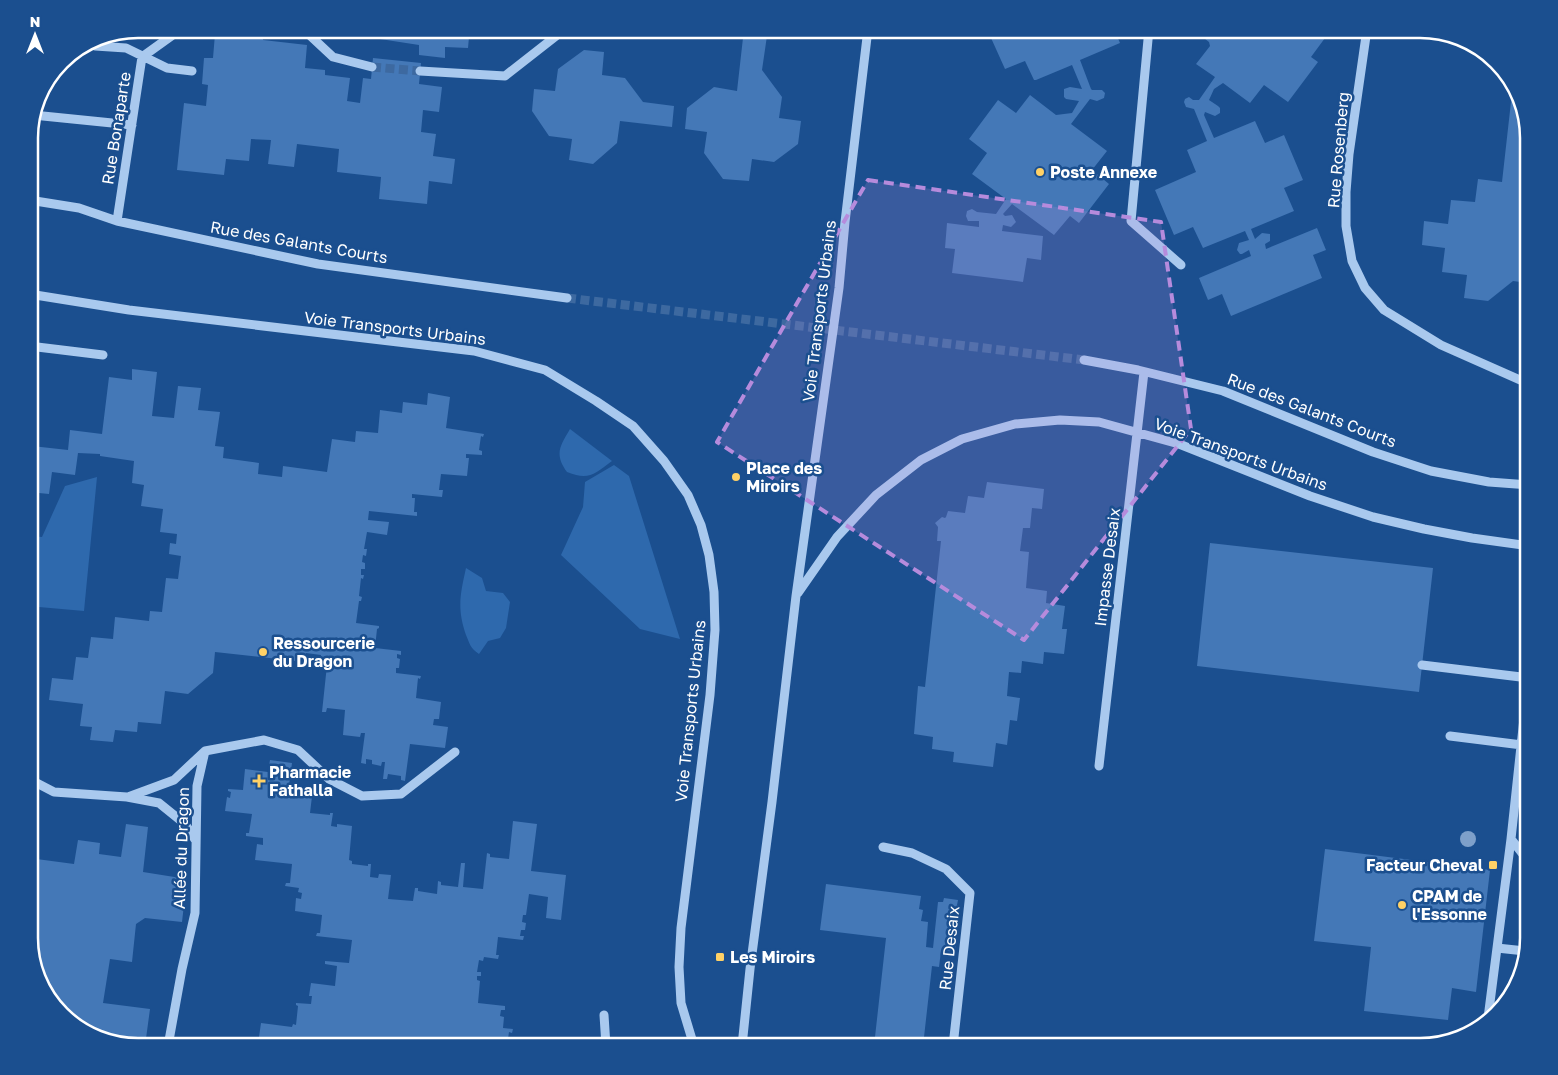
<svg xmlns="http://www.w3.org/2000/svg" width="1558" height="1075" font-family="'Golos Text',sans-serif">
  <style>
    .green { fill: #2e69ad }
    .building { fill: #4478b7 }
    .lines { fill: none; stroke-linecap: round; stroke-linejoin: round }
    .minor-tunnel { stroke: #3d69a0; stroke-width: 9; stroke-dasharray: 9 4.5; stroke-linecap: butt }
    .minor { stroke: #a9c9ee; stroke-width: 9 }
    .tree { fill: #7ea0ca }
    .marked { fill: #b68bdc; fill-opacity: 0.2; stroke: #b68bdc; stroke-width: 4; stroke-dasharray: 10 6; stroke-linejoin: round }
    .poi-dot { fill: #ffd166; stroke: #1b4f8f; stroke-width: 2 }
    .labels { text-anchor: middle; stroke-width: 5; stroke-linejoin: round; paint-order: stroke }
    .street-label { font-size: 16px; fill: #fff; stroke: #1b4f8f }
    .poi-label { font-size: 16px; font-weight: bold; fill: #fff; stroke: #1b4f8f; text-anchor: start }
    .rim { fill: none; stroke: #fff; stroke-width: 2.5 }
  </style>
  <rect width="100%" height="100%" fill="#1b4f8f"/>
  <path class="green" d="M570 429 612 461C594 474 589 481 567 472 554 454 560 446 570 429Z
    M614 465 629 476 680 639 640 629 561 555 583 507 585 482Z
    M97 477 84 611 39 607 29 684V536L42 537 65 486Z
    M466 568 482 578 486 591 503 593 510 602 506 628 500 638 488 641 479 654C470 648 470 644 466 635 457 609 460 595 466 568Z"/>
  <path class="building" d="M240 29H264L263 40 307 45 305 68 325 70V75L350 78 347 101 360 103 363 78 371 79 373 58 421 63 419 84 442 87 439 112 423 110 421 132 436 134 433 156 455 159 452 184 429 181 427 204 379 199 381 177 337 172 339 149 297 144 294 167 268 164 271 140 251 139 249 161 226 159 224 175 177 170 184 103 206 106 208 85 202 84 204 58H213L215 34 239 37Z
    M382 29H496L495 39 469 37 468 48 445 47V58L419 55V45L380 39Z
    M744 29H768L762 70 782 97 779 118 801 121 798 144 774 162 752 159 749 181 723 179 704 153 707 132 685 129 687 108 714 87 737 91Z
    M987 29H1114L1120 43 1080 60 1091 89 1092 90H1102L1105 93 1104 98 1097 101 1090 99 1071 124 1107 151 1092 170 1109 184 1079 223 1070 216 1054 235 1012 204 1003 214 1005 216 1012 215 1016 222 1011 227 1003 225 1002 231 1043 236 1041 260 1027 258 1023 282 952 273 955 249 945 248 947 223 979 227V221H968L966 216 967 211 972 209 977 212 996 214 1006 199 972 174 987 153 969 139 998 100 1016 113 1030 95 1056 115 1072 113 1079 101 1066 99 1064 97V89L1070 87 1082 89 1072 65 1036 80H1034L1025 61 1005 69Z
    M1199 29H1313L1325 38 1311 57 1318 62 1288 102 1264 85 1250 103 1223 83 1214 89 1209 100 1218 106 1220 108V113L1215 116 1205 112 1204 115 1214 138 1255 121 1265 143 1284 135 1303 180 1284 188 1294 211 1251 229 1255 239 1262 233 1270 234V241L1265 244 1266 249 1317 228 1326 250 1313 255 1322 278 1231 316 1222 294 1208 300 1199 278 1251 256 1249 250 1242 254H1240L1237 250 1239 243 1249 240 1245 231 1203 248 1193 227 1174 235 1155 190 1196 172 1187 150 1207 141 1194 109 1186 107 1184 102 1185 99 1189 97 1193 100H1199L1215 77 1196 64 1210 46 1209 42 1196 32Z
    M584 50 604 52 602 75 625 78 643 102 674 106 672 127 620 121 617 143 593 164 569 160 572 139 549 136 532 111 534 89 555 91 558 69Z
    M1513 84 1518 89 1529 137V155L1524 210 1529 219V283L1513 281 1488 301 1464 298 1467 275 1442 272 1445 248 1422 245 1424 221 1448 224 1451 200 1475 202 1478 179 1502 182Z
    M132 369 157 372 152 416 174 418 178 386 201 388 198 410 220 412 215 446 224 447 223 458 259 463 258 474 282 477 283 466 327 472 332 439 355 442 356 431 378 433 380 410 402 413 403 402 427 405 428 393 450 397 446 428 484 434 483 437 481 436 479 450 482 451V455L466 454V458H469L467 476 441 474 439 490H443L442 497 412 494V498H415L414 512H417V516L369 511 368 520 389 522 387 535 367 532 364 549H367L366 556 363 555 362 562 365 563V569H361V575H364L363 579 361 578 359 596 362 597 361 601H359L356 623 379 626V628L377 629 375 648 401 651V655L397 654V658L400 659 399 668H396V673L421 676 420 679 418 678 416 698 441 702 439 719H434L433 725 448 727 445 748 410 744 405 781 401 780V776L388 774 387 779H383L385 762H382L381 766 372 764V760L366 759V764L361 763 365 733H361L360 737 343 735 345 710 327 708 326 712H322L327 665 320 664 321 655 306 653 305 662 215 652 213 673 188 694 165 691 161 724 138 722 137 732 115 730 113 742 90 740 92 727 80 726 83 704 49 700 52 678 73 680 76 657 88 658 91 637 113 639 115 617 149 621 150 611 162 612 166 578 178 579 181 556 169 554 170 543 176 544 177 534 160 532 163 509 141 506 144 485 132 483 134 461 100 456V454L78 453 75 475 52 472 49 494 29 492V425L34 426 32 446 68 450 70 430 102 434 109 377 132 380Z
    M987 482 1044 489 1042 509 1032 508 1030 528H1023L1020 551 1029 552 1026 588 1047 591 1046 603 1065 606 1062 629H1067L1064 654 1044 652 1043 664 1022 661 1021 673 1009 672 1007 696 1020 698 1017 721 1010 720 1007 745 996 743 993 767 953 762 954 752 932 749 933 737 914 734 918 686 925 687 941 541H937L938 527 935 523 942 517 945 518 946 517 948 511 965 513 968 496 984 498Z
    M1210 543 1433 568 1419 692 1197 666Z
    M270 760 292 763 289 785 313 788 310 813 330 815V813H333L331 826 337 827V824L352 826 349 860 352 861V864L368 866V864H371L370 877 378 878 379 874 391 875 388 899 413 901 415 888H418V891L437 894 438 881 441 882V885L458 887 461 863H465L463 887 483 889 487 853 490 854V857L509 859 513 821 537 824 531 871 566 875 561 920 546 918 548 897 529 894 526 915H523L522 922 526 923 525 930H521L520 936H524L523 940 498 937 496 955H499L498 959 484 957 483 961 479 960 477 972H481V976H477V980L480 981 478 1003 505 1006V1010H501L500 1016 504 1017 503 1028 513 1029 512 1033 509 1032 507 1046 246 1045 247 1042 261 1043 262 1037H259L261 1023 292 1027 293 1024 296 1025 298 1006 296 1005V1003L311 1004 312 996H309L311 983 335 986 337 966 325 964V961L349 963 352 940 316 936 317 933H320L322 915 295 911 296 898 301 899 302 893 298 892 299 888 285 886 286 883H290L292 864 255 860 257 844 263 845V838L246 836V833H249L252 814 225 811 227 797 230 798 231 792 228 791V789L243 790 245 769 268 772Z
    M126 824 148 827 143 872 187 879 182 922 145 918 136 924 132 962 110 959 103 1003 150 1009 145 1046H138L77 1028 43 992 29 944V858L74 864 78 840 100 843 99 854 121 857Z
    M29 835 33 836 30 856H29Z
    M1325 849 1490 870 1476 992 1452 988 1448 1020 1364 1011 1371 947 1314 941Z
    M826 884 921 896 919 909 923 910 921 921 928 922 926 947 933 948 938 902H943L944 898 958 900 957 905H960L955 953 941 951 939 967 932 966 923 1046H874L886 938 820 930Z"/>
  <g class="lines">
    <path class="minor-tunnel" d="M372 67 420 71
      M567 298 1084 360"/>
    <path class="minor" d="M303 29 333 57 372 67
      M1149 29 1131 221 1181 265
      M1367 29 1349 154 1346 192V226L1352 261 1365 288 1384 310 1441 345 1529 384
      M95 46 126 48 167 68 192 71
      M420 71 505 76 565 29
      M33 115 132 125
      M29 200 79 208 117 221 318 264 567 298
      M117 221 142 57 181 29
      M29 294 129 310 474 351 545 370 596 401 633 426 664 461 688 495 701 525 709 555 714 592 715 630 710 695 681 928 679 967 681 1003 694 1046
      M29 346 103 355
      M1084 360 1138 370 1223 391 1373 452 1431 471 1489 482 1529 485
      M798 593 837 537 876 495 921 460 962 439 1015 424 1060 420 1099 422 1179 444 1310 496 1373 517 1424 529 1472 538 1529 546
      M1422 665 1529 678
      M1450 736 1522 745
      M1099 766 1144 372
      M29 779 54 792 127 797 159 803 185 824 196 841
      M128 797 174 780 205 751
      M1511 839 1529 862
      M883 847 912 853 946 869 970 893 953 1046
      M1497 948 1525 951
      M604 1015 606 1046
      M1488 1018 1511 839 1529 672
      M168 1046 182 969 195 913 197 786 205 751 264 740 298 750 329 779 362 796 401 794 455 752
      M742 1046 750 969 772 802 796 596 839 288 845 222 868 29"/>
  </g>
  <circle class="tree" cx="1468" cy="839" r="8"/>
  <path class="marked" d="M868 180 1161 222 1191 429 1024 640 717 442Z"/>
  <g class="poi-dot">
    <circle cx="1040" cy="172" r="5"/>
    <circle cx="736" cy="477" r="5"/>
    <circle cx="263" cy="652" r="5"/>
    <path d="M256.5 773.5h5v5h5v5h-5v5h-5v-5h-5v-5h5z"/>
    <rect x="1488" y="860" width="10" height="10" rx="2.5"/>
    <circle cx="1402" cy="905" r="5"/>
    <rect x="715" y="952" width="10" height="10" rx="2.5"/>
  </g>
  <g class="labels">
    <g class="street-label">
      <text transform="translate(116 128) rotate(-81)" y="6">Rue Bonaparte</text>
      <text transform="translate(1338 150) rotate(-85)" y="6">Rue Rosenberg</text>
      <text transform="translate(299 242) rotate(10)" y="6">Rue des Galants Courts</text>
      <text transform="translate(819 311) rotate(-83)" y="6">Voie Transports Urbains</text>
      <text transform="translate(395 328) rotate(7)" y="6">Voie Transports Urbains</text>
      <text transform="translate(1312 410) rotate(21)" y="6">Rue des Galants Courts</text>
      <text transform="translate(1241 454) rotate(20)" y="6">Voie Transports Urbains</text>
      <text transform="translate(1107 567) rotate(-83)" y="6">Impasse Desaix</text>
      <text transform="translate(690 711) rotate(-84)" y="6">Voie Transports Urbains</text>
      <text transform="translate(181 848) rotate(-88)" y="6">Allée du Dragon</text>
      <text transform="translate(949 948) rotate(-84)" y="6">Rue Desaix</text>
    </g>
    <g class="poi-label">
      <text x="1050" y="178">Poste Annexe</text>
      <text x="746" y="474">Place des<tspan x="746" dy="18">Miroirs</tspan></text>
      <text x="273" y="649">Ressourcerie<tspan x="273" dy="18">du Dragon</tspan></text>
      <text x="269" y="778">Pharmacie<tspan x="269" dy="18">Fathalla</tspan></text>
      <text x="1483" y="871" text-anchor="end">Facteur Cheval</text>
      <text x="1412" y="902">CPAM de<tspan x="1412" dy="18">l'Essonne</tspan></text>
      <text x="730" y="963">Les Miroirs</text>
    </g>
  </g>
  <path d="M0 0H1558V1075H0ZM138 38H1420A100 100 0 0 1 1520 138V938A100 100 0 0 1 1420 1038H138A100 100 0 0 1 38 938V138A100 100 0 0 1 138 38Z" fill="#1b4f8f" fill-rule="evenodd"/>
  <path class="rim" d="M138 38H1420A100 100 0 0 1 1520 138V938A100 100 0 0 1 1420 1038H138A100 100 0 0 1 38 938V138A100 100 0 0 1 138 38Z"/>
  <g transform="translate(35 35)" stroke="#1b4f8f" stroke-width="4" paint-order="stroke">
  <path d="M0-4L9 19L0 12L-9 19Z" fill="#ffffff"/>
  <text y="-8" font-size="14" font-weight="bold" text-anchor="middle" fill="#ffffff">N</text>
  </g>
</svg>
